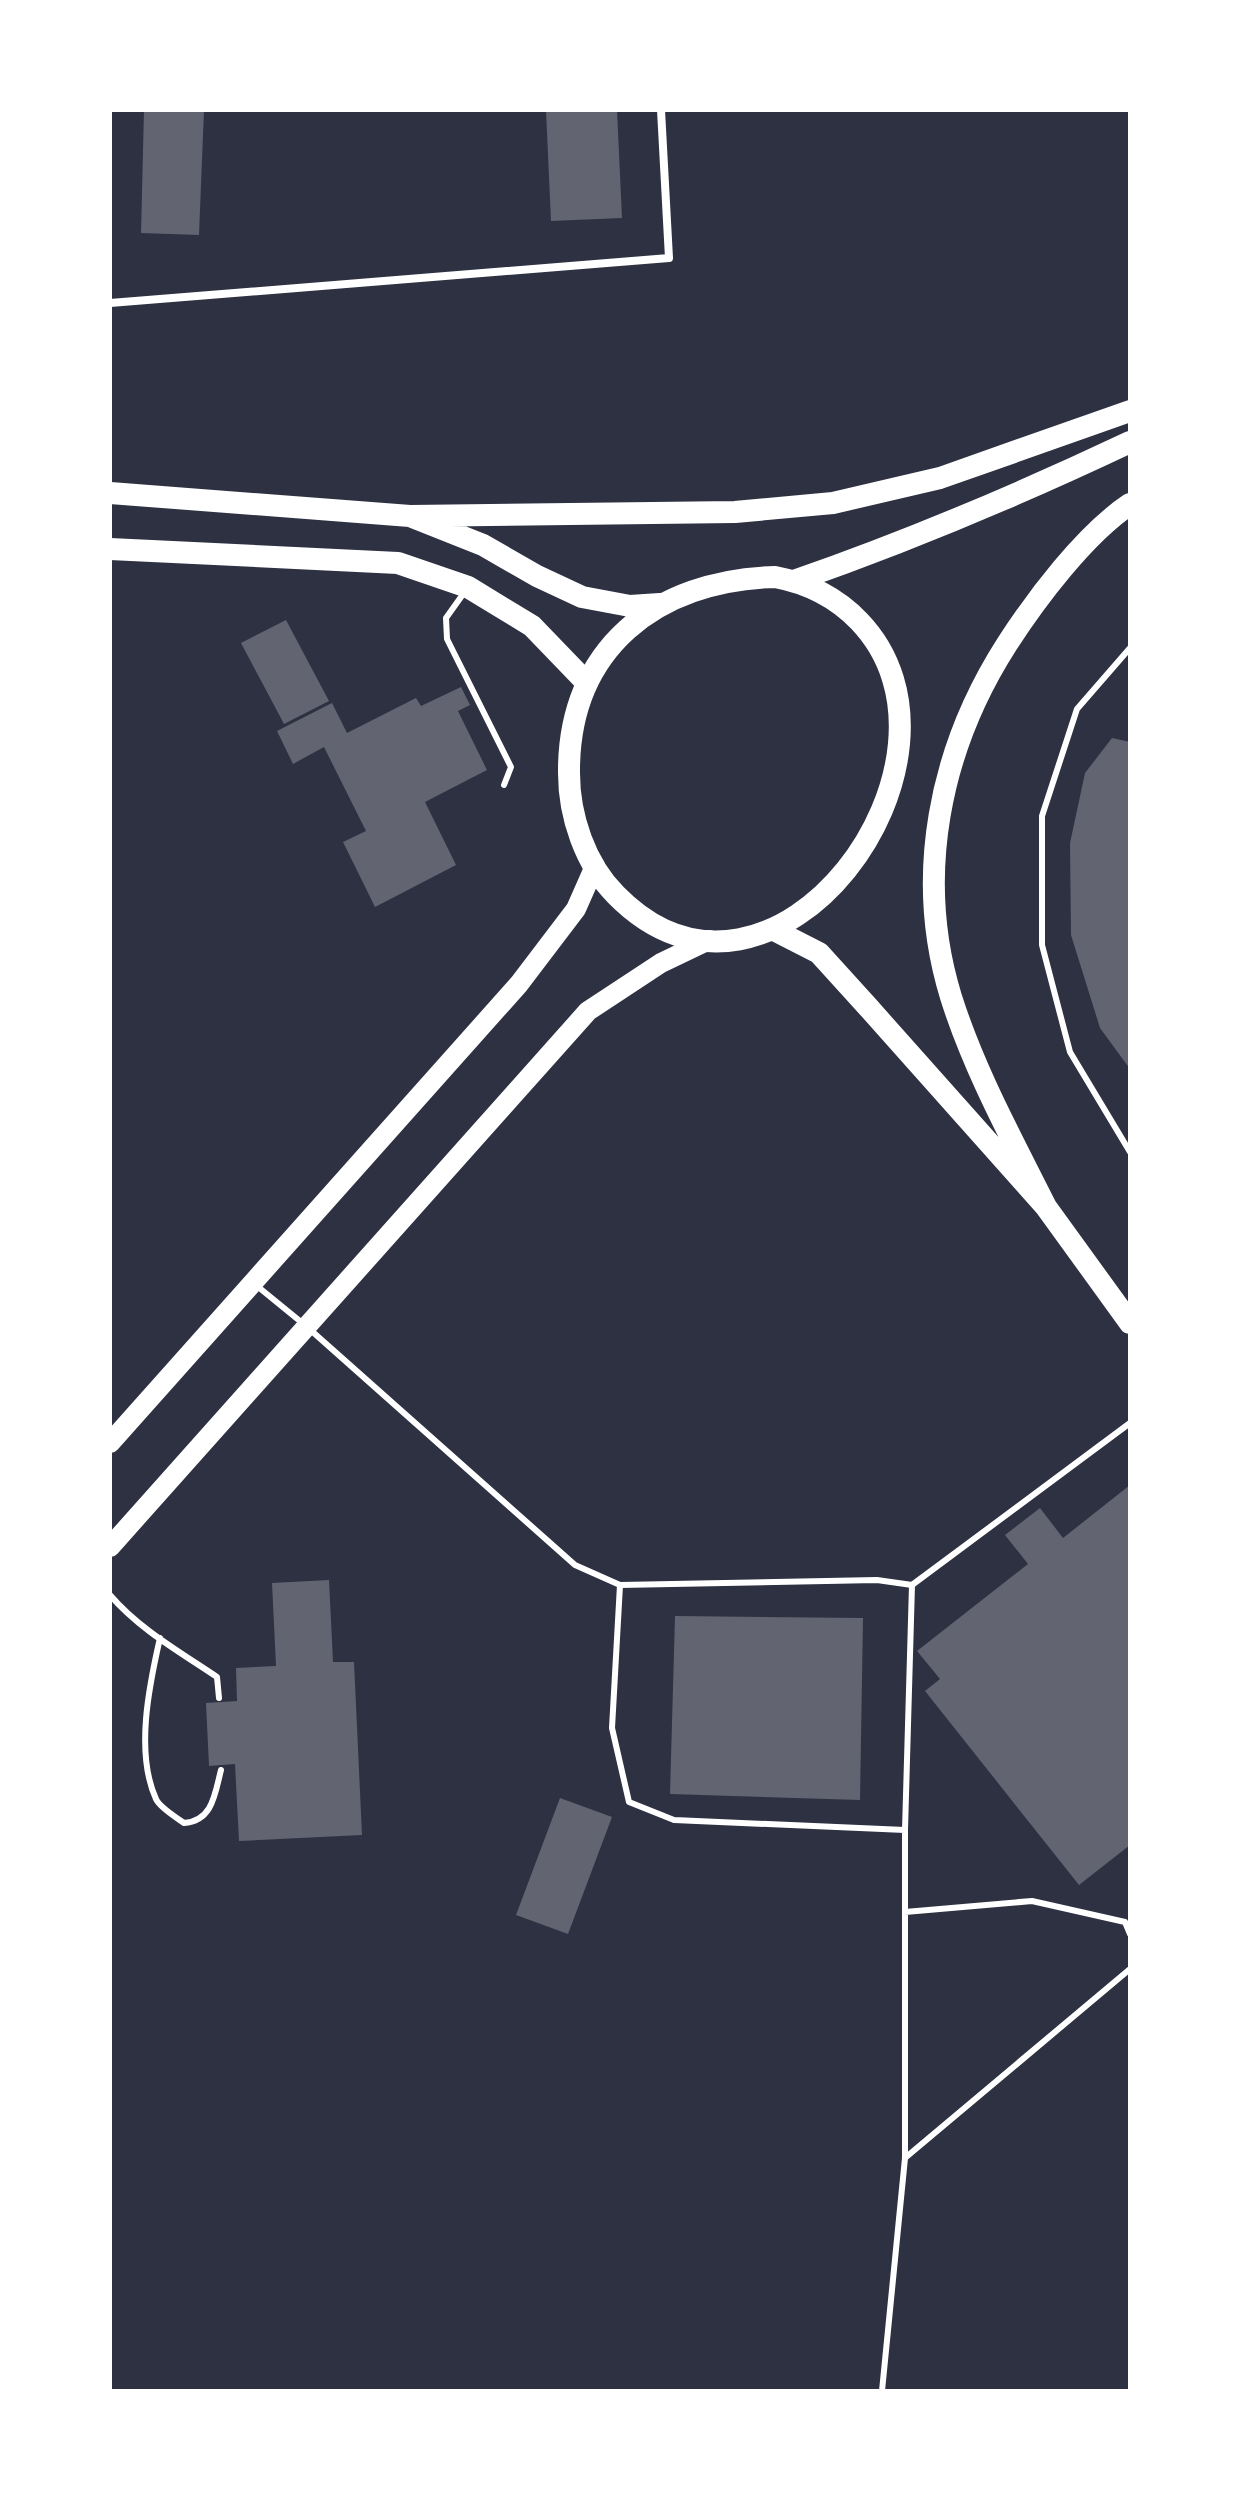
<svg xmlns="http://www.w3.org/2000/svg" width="1240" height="2501" font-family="'Public Sans',sans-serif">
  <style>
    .building { fill: #626471 }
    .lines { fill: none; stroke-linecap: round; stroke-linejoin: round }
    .service { stroke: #fff; stroke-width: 6 }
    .minor { stroke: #fff; stroke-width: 8 }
    .primary { stroke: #fff; stroke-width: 20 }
    .trunk { stroke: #fff; stroke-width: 22 }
  </style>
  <rect width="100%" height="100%" fill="#2d3142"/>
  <path class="building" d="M144 110H204L199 235 141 233Z
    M546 110H617L622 218 551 221Z
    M286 620 329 701 284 724 241 643Z
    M461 687 470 705 458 711 487 770 425 802 456 865 375 907 343 842 366 831 324 747 293 764 277 731 332 703 347 733 416 698 421 706Z
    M1112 738 1130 742V1069L1100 1028 1071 935 1070 843 1085 773Z
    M1130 1485V1845L1079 1885 925 1691 940 1679 917 1651 1028 1564 1005 1535 1040 1508 1063 1538Z
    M329 1580 333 1662H354L362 1835 239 1841 235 1764 209 1766 206 1703 237 1701 236 1668 276 1666 272 1583Z
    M675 1616 863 1618 860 1800 670 1794Z
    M560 1798 612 1817 568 1934 516 1915Z"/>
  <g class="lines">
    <path class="service" d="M466 590 446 618 447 639 511 767 504 785
      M1130 648 1077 709 1042 816V945L1070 1052 1130 1152
      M257 1286 306 1326 575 1565 620 1585 877 1580 912 1585 905 1830V2158L882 2391
      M620 1585 612 1728 629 1802 674 1820 905 1830
      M912 1585 1130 1423
      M110 1595C139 1629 180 1652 217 1677L219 1698
      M160 1638C149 1686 135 1753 156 1799 160 1808 176 1817 184 1823 213 1821 215 1793 221 1770
      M905 1912 1032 1901 1125 1922 1130 1934
      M905 2158 1130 1969"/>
    <path class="minor" d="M110 303 669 258 661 110"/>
    <path class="primary" d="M110 1443 519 984 576 909 595 866
      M110 1547 588 1011 661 963 709 940"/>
    <path class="trunk" d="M110 493 410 516 483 545 537 576 582 597 630 606 660 604
      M410 516 735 512 833 503 940 478 1130 411
      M110 549 398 563 468 587 532 626 586 682
      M775 577C807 583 836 597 859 621 991 758 774 1056 616 895 585 864 569 816 569 773 568 649 656 580 775 577Z
      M794 581C909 541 1020 494 1130 442
      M774 930 819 953 868 1007 1046 1207 1130 1323
      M1046 1207C1012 1139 974 1070 951 997 914 877 939 750 1007 644 1036 599 1085 534 1130 504"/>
  </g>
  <rect width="1240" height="2501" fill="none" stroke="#ffffff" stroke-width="224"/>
</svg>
